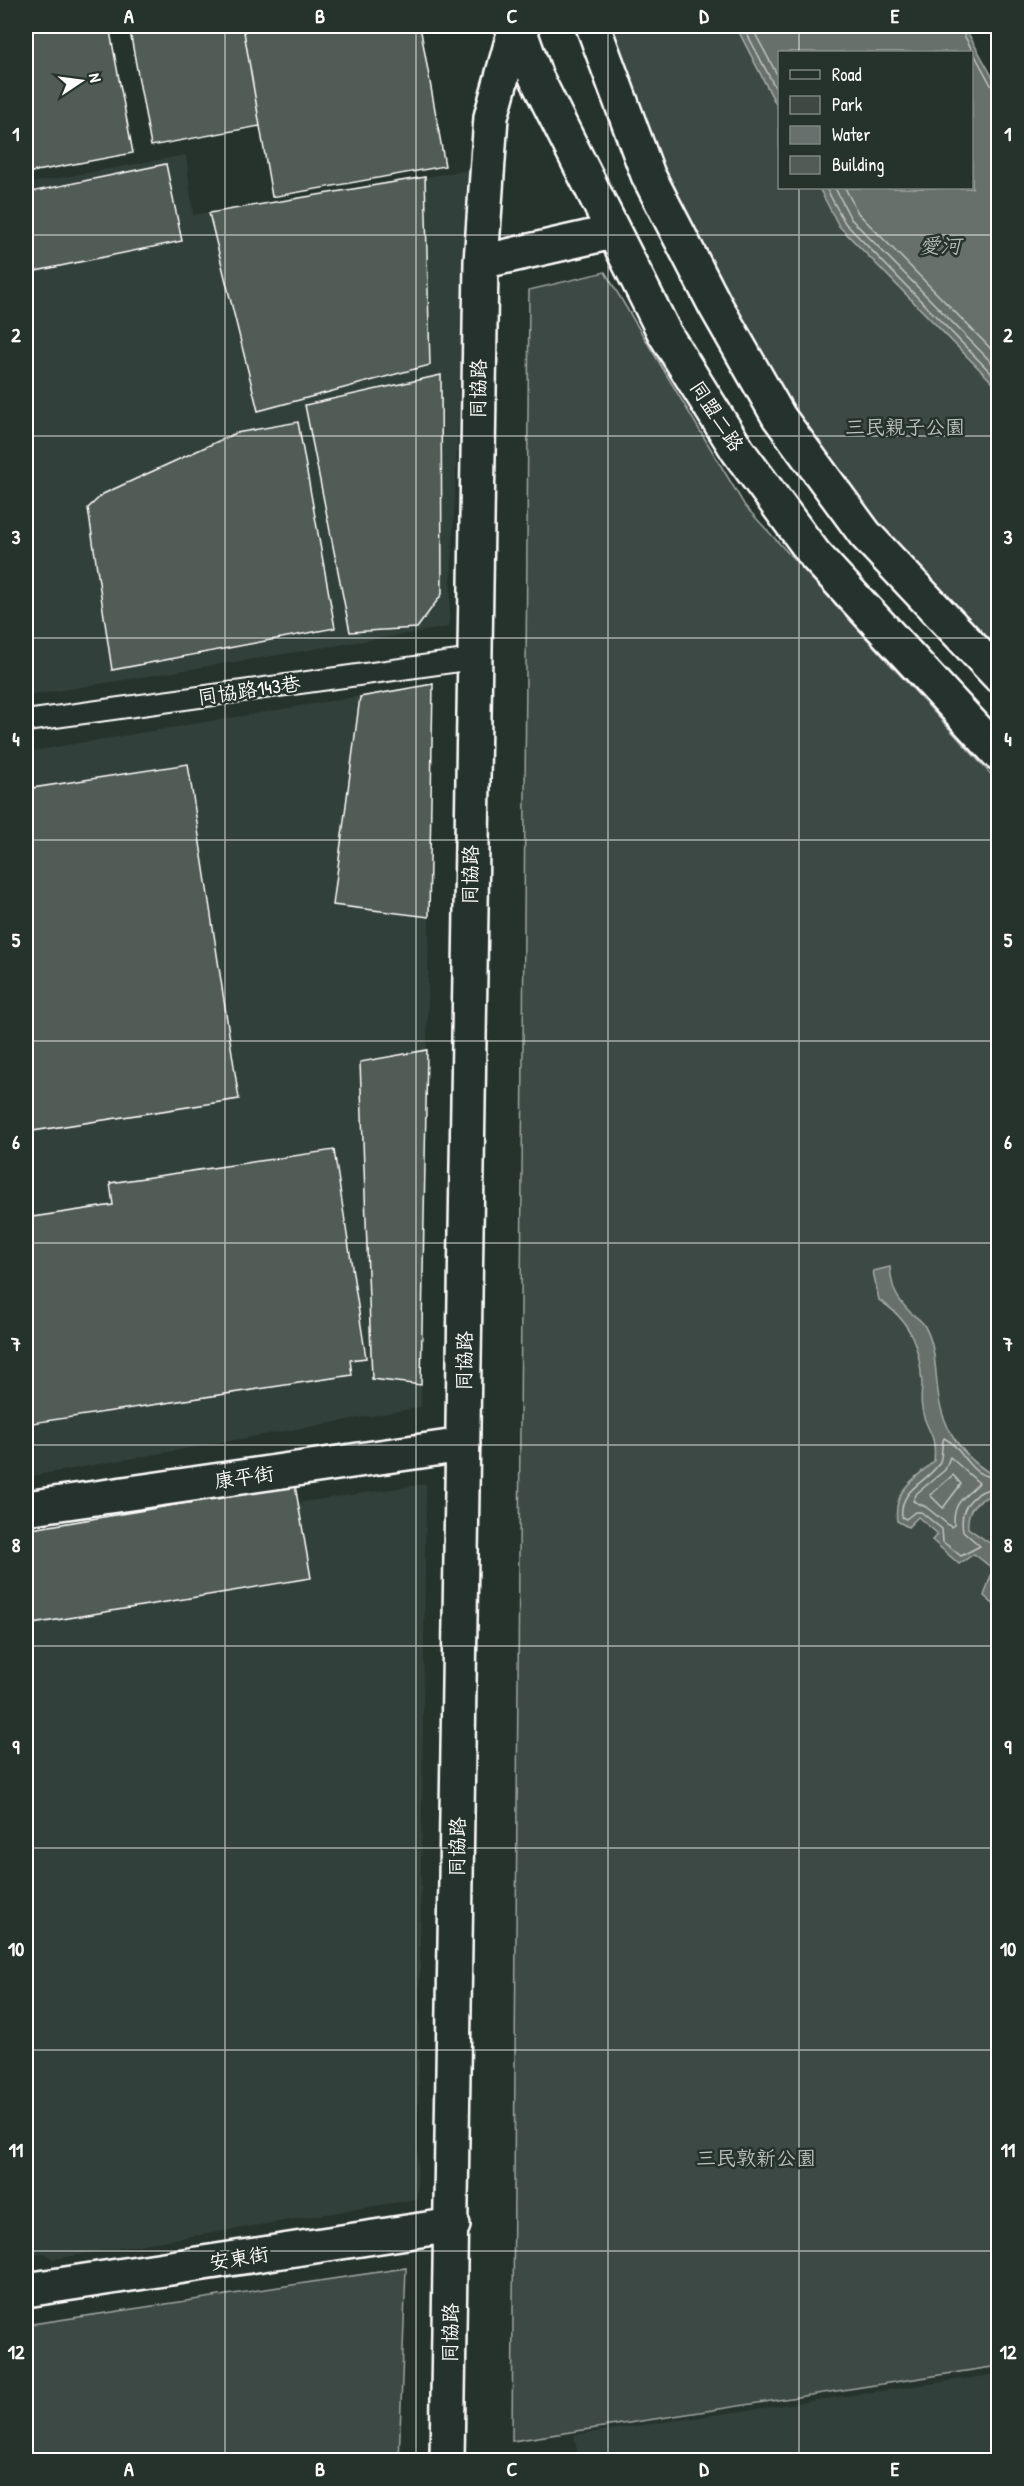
<svg xmlns="http://www.w3.org/2000/svg" width="1024" height="2486" font-family="'Patrick Hand','LXGW WenKai TC',sans-serif">
  <style>
    .built { fill: #333f3a }
    .green { fill: #3e4944; stroke: #9ea4a2; stroke-width: 1.5 }
    .water { fill: #67706c; stroke: #a4a9a7; stroke-width: 1.5 }
    .lines { fill: none; stroke-linecap: round; stroke-linejoin: round }
    .shore { stroke: #c2c6c4; stroke-width: 1.5 }
    .building { fill: #515c57; stroke: #fff; stroke-width: 1.5 }
    .service-casing { stroke: #fff; stroke-width: 24 }
    .minor-casing { stroke: #fff; stroke-width: 38 }
    .tertiary-casing { stroke: #fff; stroke-width: 38 }
    .service { stroke: #26332d; stroke-width: 20 }
    .minor { stroke: #26332d; stroke-width: 33 }
    .tertiary { stroke: #26332d; stroke-width: 33 }
    .grid { fill: none; stroke: #fff; stroke-width: 1.5; stroke-opacity: 0.55 }
    .labels { text-anchor: middle; stroke-width: 5; stroke-linejoin: round; paint-order: stroke }
    .street-label { font-size: 20px; fill: #fff; stroke: #26332d }
    .park-label { font-size: 20px; fill: #bbbfbe; stroke: #26332d }
    .water-label { font-size: 21px; font-style: italic; fill: #b3b8b6; stroke: #26332d }
    .neatline { fill: none; stroke: #fff; stroke-width: 2 }
    .grid-label { font-size: 20px; text-anchor: middle; font-weight: bold; fill: #fff }
  </style>
  <rect width="100%" height="100%" fill="#26332d"/>
  <filter id="ink" filterUnits="userSpaceOnUse"><feTurbulence type="fractalNoise" baseFrequency=".0167" numOctaves="2"/><feDisplacementMap in="SourceGraphic" scale="12" xChannelSelector="R" yChannelSelector="G"/><feConvolveMatrix kernelMatrix="1 2 1 2 8 2 1 2 1" color-interpolation-filters="sRGB"/></filter>
  <g filter="url(#ink)">
    <path class="built" d="M186 155 193 215 469 170 449 627 26 696V184Z
      M433 684 421 1407 26 1477V752Z
      M426 1484 417 2199 53 2259 45 2253 26 2256V1542Z
      M998 2374V2460H666L662 2454 644 2460H579L574 2435Z"/>
    <path class="green" d="M595 26H736L779 110 780 188H822L849 236 998 388V675L898 569 726 323Z
      M605 272 745 506 998 782V2366L512 2441 529 290Z
      M406 2268 399 2460H26V2325Z"/>
    <path class="water" d="M736 26H964L998 87V388L839 226 819 188H972V52H780L779 110Z
      M890 1267C892 1288 895 1297 910 1312 914 1316 921 1320 924 1325 936 1345 935 1370 938 1392 941 1425 961 1455 988 1472L998 1470V1492C979 1500 966 1505 968 1528L998 1549V1608L984 1596 993 1569 974 1554 959 1564 932 1540 938 1534 918 1517 908 1527 897 1521C893 1489 913 1481 934 1461 937 1430 925 1432 922 1408 920 1400 922 1392 922 1384 920 1348 911 1320 879 1300L873 1271Z"/>
    <g class="lines">
      <path class="shore" d="M743 26 780 97
        M751 26 780 80
        M959 26 991 85 998 88
        M826 188 845 223 998 380
        M835 188 851 219 998 369
        M845 188 858 213 998 356
        M950 1457 979 1483C965 1498 953 1500 954 1525L951 1527 926 1507 913 1501 917 1493 945 1470Z
        M953 1475 961 1484 943 1508 930 1495Z
        M998 1476C969 1481 965 1448 944 1438 940 1446 944 1458 938 1465 925 1484 899 1489 902 1517L906 1519 915 1512H921L942 1529 943 1542 961 1556 980 1546 963 1531C958 1506 975 1490 998 1487"/>
    </g>
    <path class="building" d="M26 26H109L133 153 26 173Z
      M129 26H243L260 126 151 146Z
      M243 26H420L445 166 272 197Z
      M166 164 182 241 26 273V193Z
      M425 177 430 365 258 411 209 213Z
      M441 375 442 594 417 628 350 632 305 405Z
      M298 422 335 628 112 670 88 508 103 494 236 433Z
      M433 684 429 917 333 905 360 697Z
      M188 764 239 1099 26 1132V789Z
      M427 1050 421 1385 372 1379 360 1062Z
      M334 1150 366 1358 350 1360 352 1375 26 1424V1218L113 1205 110 1183Z
      M295 1485 311 1578 26 1625V1530Z"/>
    <g class="lines">
      <defs>
        <path id="service" d="M26 721 473 659"/>
        <path id="minor" d="M481 262 613 232
          M26 1508 463 1445
          M26 2290 453 2225
          M447 2460 481 262 491 117 516 26"/>
        <path id="tertiary" d="M518 26 536 77 665 334 738 451 815 555 998 753
          M593 26 648 175 715 305 779 417 865 534 998 675"/>
      </defs>
      <use href="#service" class="service-casing"/>
      <use href="#minor" class="minor-casing"/>
      <use href="#tertiary" class="tertiary-casing"/>
      <use href="#service" class="service"/>
      <use href="#minor" class="minor"/>
      <use href="#tertiary" class="tertiary"/>
    </g>
  </g>
  <path class="grid" d="M225 26V2460M416 26V2460M608 26V2460M799 26V52M799 188V2460M26 235H998M26 436H998M26 638H998M26 840H998M26 1041H998M26 1243H998M26 1445H998M26 1646H998M26 1848H998M26 2050H998M26 2251H998"/>
  <g class="labels">
    <g class="street-label">
      <text transform="translate(478 389) rotate(-89)" y="7">同協路</text>
      <text transform="translate(717 416) rotate(57)" y="7">同盟二路</text>
      <text transform="translate(249 690) rotate(-8)" y="7">同協路143巷</text>
      <text transform="translate(470 875) rotate(-89)" y="7">同協路</text>
      <text transform="translate(464 1361) rotate(-89)" y="7">同協路</text>
      <text transform="translate(244 1477) rotate(-8)" y="7">康平街</text>
      <text transform="translate(457 1847) rotate(-89)" y="7">同協路</text>
      <text transform="translate(239 2258) rotate(-9)" y="7">安東街</text>
      <text transform="translate(450 2333) rotate(-89)" y="7">同協路</text>
    </g>
    <g class="park-label">
      <text x="905" y="434">三民親子公園</text>
      <text x="756" y="2165">三民敦新公園</text>
    </g>
    <g class="water-label">
      <text x="940" y="253">愛河</text>
    </g>
  </g>
  <rect width="1024" height="2486" fill="none" stroke="#26332d" stroke-width="66"/>
  <rect x="778" y="51" width="195" height="138" fill="#26332d" stroke="#7d8581" stroke-width="1.5"/>
  <rect x="790" y="70" width="30" height="9" fill="#26332d" stroke="#7d8581" stroke-width="1.5"/>
  <text x="832" y="81" font-size="18" fill="#ffffff">Road</text>
  <rect x="790" y="96" width="30" height="18" fill="#3e4944" stroke="#7d8581" stroke-width="1.5"/>
  <text x="832" y="111" font-size="18" fill="#ffffff">Park</text>
  <rect x="790" y="126" width="30" height="18" fill="#67706c" stroke="#7d8581" stroke-width="1.5"/>
  <text x="832" y="141" font-size="18" fill="#ffffff">Water</text>
  <rect x="790" y="156" width="30" height="18" fill="#515c57" stroke="#7d8581" stroke-width="1.5"/>
  <text x="832" y="171" font-size="18" fill="#ffffff">Building</text>
  <g transform="translate(81 81) rotate(77)" stroke="#26332d" stroke-width="4.5" paint-order="stroke">
  <path d="M0-4.5L10 22L0 15L-10 22Z" fill="#ffffff"/>
  <text y="-9" font-size="16" font-weight="bold" text-anchor="middle" fill="#ffffff">N</text>
  </g>
  <rect x="33" y="33" width="958" height="2420" class="neatline"/>
  <g class="grid-label">
    <text x="129" y="23">A</text>
    <text x="320" y="23">B</text>
    <text x="512" y="23">C</text>
    <text x="704" y="23">D</text>
    <text x="895" y="23">E</text>
    <text x="16" y="141">1</text>
    <text x="1008" y="141">1</text>
    <text x="16" y="342">2</text>
    <text x="1008" y="342">2</text>
    <text x="16" y="544">3</text>
    <text x="1008" y="544">3</text>
    <text x="16" y="746">4</text>
    <text x="1008" y="746">4</text>
    <text x="16" y="947">5</text>
    <text x="1008" y="947">5</text>
    <text x="16" y="1149">6</text>
    <text x="1008" y="1149">6</text>
    <text x="16" y="1351">7</text>
    <text x="1008" y="1351">7</text>
    <text x="16" y="1552">8</text>
    <text x="1008" y="1552">8</text>
    <text x="16" y="1754">9</text>
    <text x="1008" y="1754">9</text>
    <text x="16" y="1956">10</text>
    <text x="1008" y="1956">10</text>
    <text x="16" y="2157">11</text>
    <text x="1008" y="2157">11</text>
    <text x="16" y="2359">12</text>
    <text x="1008" y="2359">12</text>
    <text x="129" y="2476">A</text>
    <text x="320" y="2476">B</text>
    <text x="512" y="2476">C</text>
    <text x="704" y="2476">D</text>
    <text x="895" y="2476">E</text>
  </g>
</svg>
